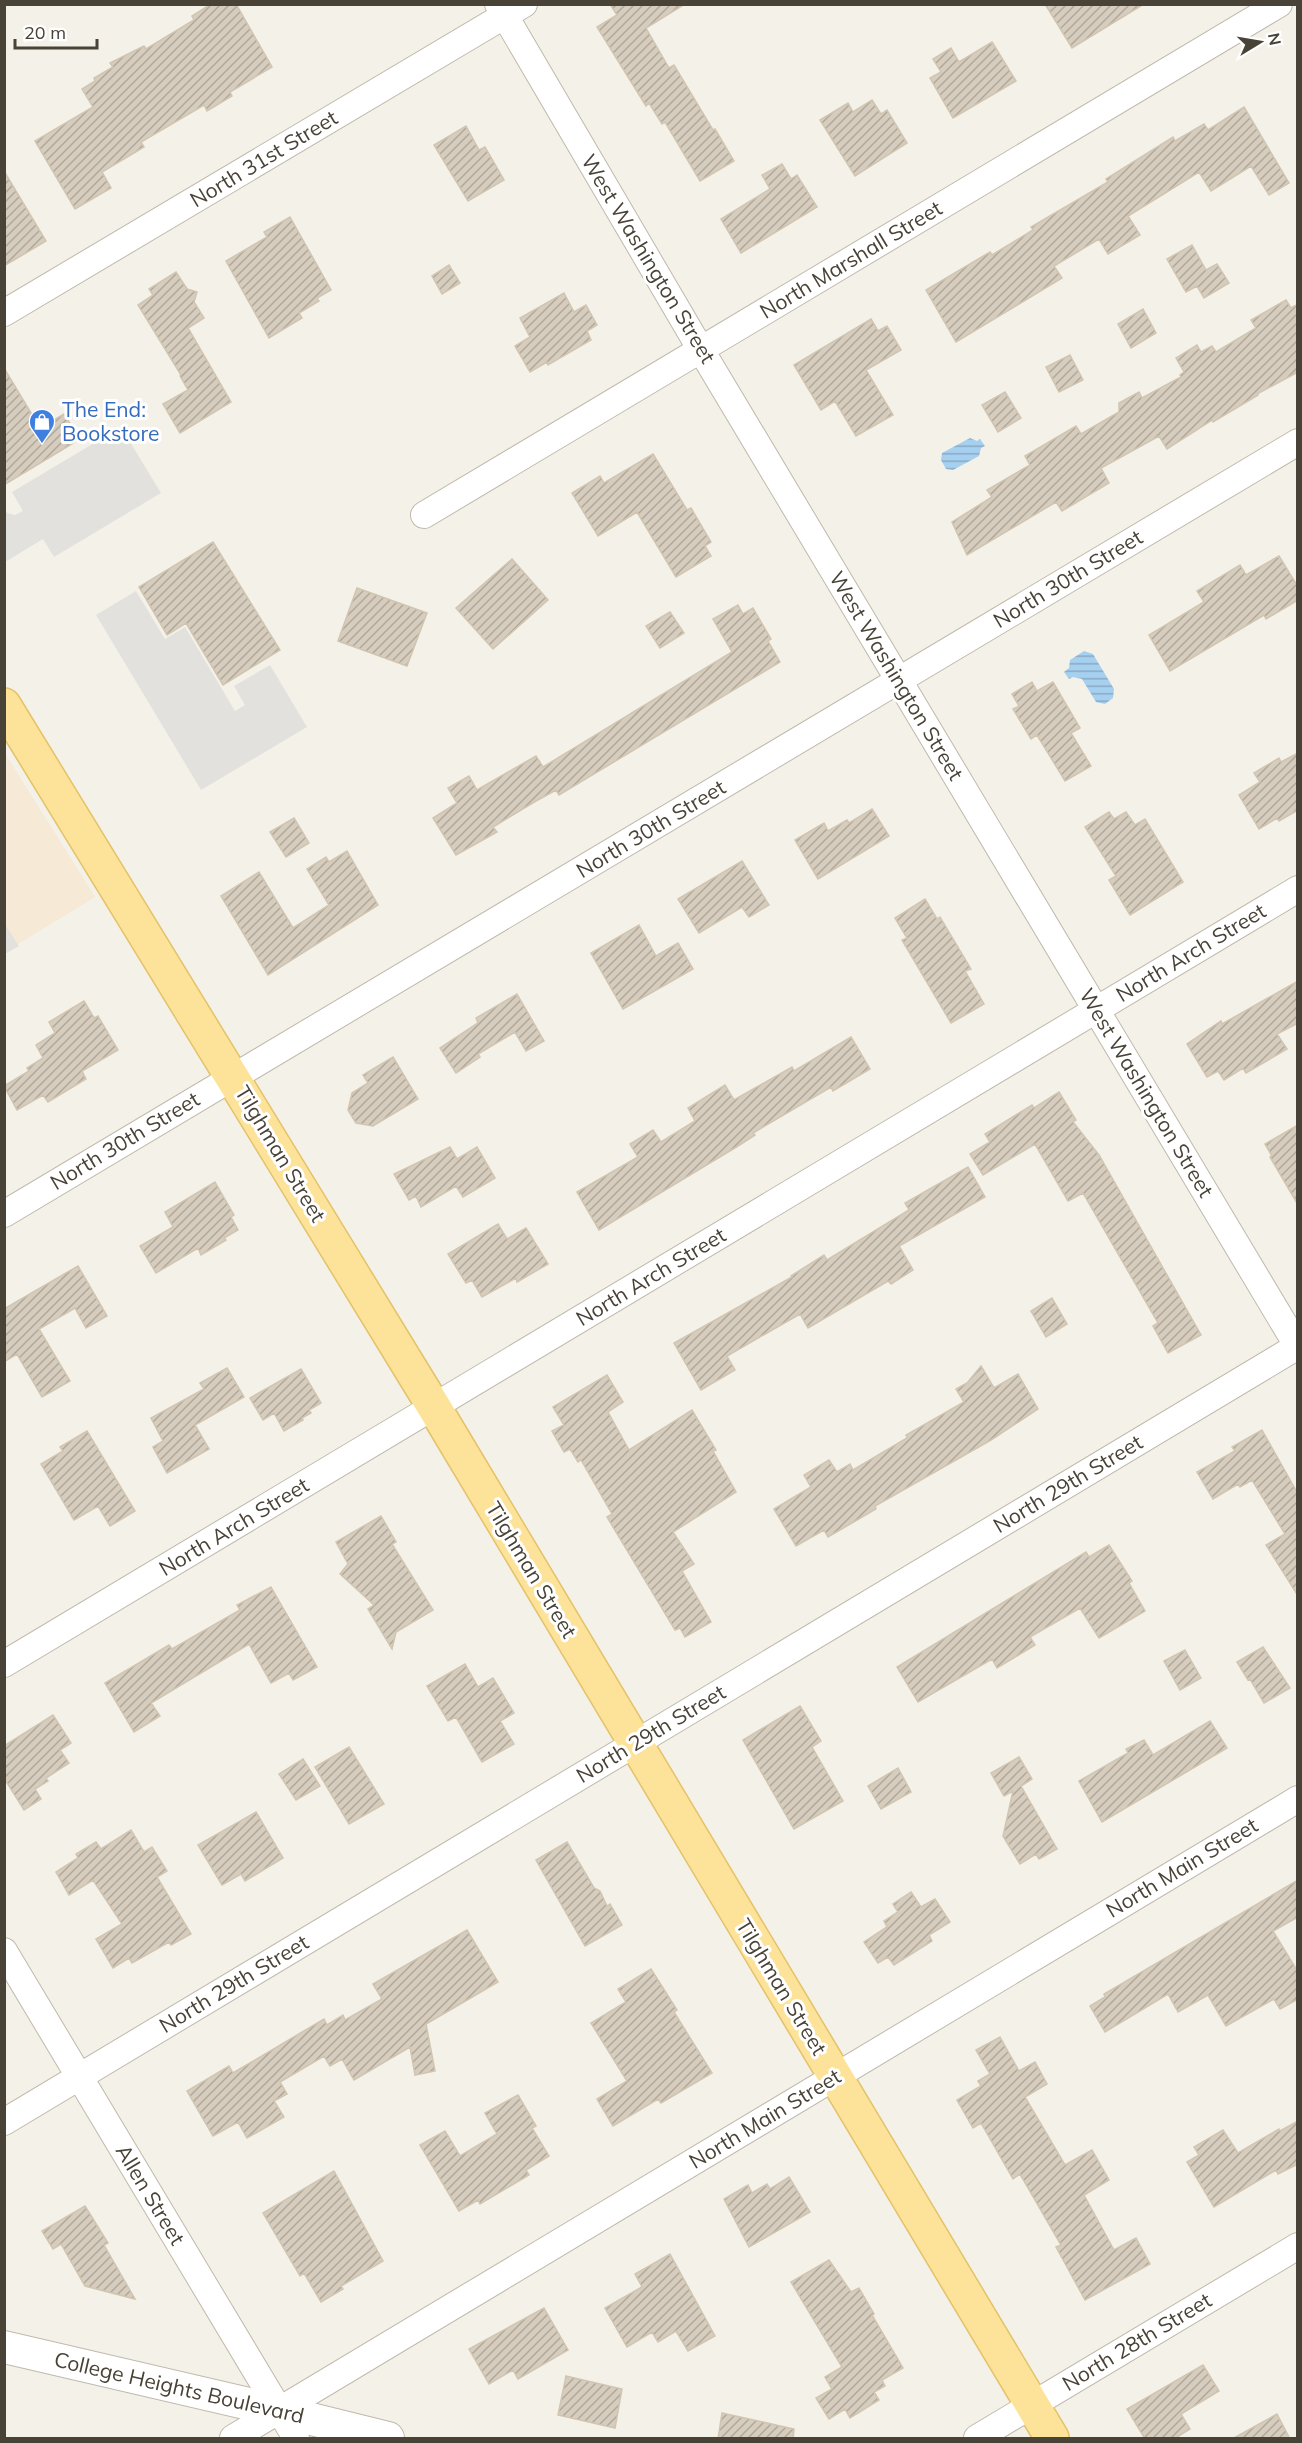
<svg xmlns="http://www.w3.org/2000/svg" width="1302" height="2443" font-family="Mulish,sans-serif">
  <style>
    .commercial { fill: #f6e9d5 }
    .parking { fill: #e3e1dd }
    .water { fill: url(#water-rules) }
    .building { fill: url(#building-hatch); stroke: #d1c5b1; stroke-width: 1.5 }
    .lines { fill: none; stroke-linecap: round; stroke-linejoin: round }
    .minor-casing { stroke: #c0b9ab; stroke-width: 28 }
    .tertiary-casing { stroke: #c0b9ab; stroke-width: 34 }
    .primary-casing { stroke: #e3c268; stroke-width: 36 }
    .minor { stroke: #fff; stroke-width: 26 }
    .tertiary { stroke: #fff; stroke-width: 32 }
    .primary { stroke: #fde399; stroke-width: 33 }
    .labels { text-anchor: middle; stroke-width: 6; stroke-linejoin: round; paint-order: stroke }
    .street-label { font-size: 21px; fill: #484237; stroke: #fff }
    .shop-label { font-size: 21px; fill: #366cbe; stroke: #fff; text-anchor: start }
  </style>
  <defs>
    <pattern id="water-rules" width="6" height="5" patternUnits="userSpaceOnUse" patternTransform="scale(1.5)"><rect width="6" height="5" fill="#a6d0f0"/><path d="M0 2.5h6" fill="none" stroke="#89aac3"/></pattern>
    <pattern id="building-hatch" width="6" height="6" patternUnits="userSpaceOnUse" patternTransform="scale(1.5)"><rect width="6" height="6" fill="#d6cdbe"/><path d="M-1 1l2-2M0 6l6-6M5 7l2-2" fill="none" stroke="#b0a89b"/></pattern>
  </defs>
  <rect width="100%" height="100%" fill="#f4f1e9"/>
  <path class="commercial" d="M4 752 95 897 5 952H4Z"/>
  <path class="parking" d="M121 427 161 493 54 557 43 539 5 562V509L7 513 15 515 23 511 12 492Z
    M136 591 165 639 185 627 235 711 245 705 234 686 270 665 307 727 201 790 96 615Z
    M4 923 19 946 5 954H4Z"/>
  <path class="water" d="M970 438 977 441 980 439 985 446 981 448 979 456 953 470 946 469 941 460 942 453Z
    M1084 651 1093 654 1114 689 1113 698 1105 704 1096 702 1082 679 1073 677 1069 679 1064 672 1069 668 1070 660Z"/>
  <path class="building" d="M211 4H236L272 67 230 92 232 96 207 111 204 105 141 142 144 147 102 172 111 188 75 209 35 141 93 107 82 89 95 81 94 78 113 67 110 63 144 46 146 49 194 20 192 16Z
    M610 4H685L646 28 669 68 674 65 713 130 715 129 734 161 700 181 665 122 662 124 649 103 646 106 597 27 617 15Z
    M1045 4H1144L1072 48Z
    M992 42 1016 81 953 118 930 78 941 72 933 59 951 48 959 62Z
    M872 100 881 114 887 110 907 143 855 176 820 120 848 103 853 112Z
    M1244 107 1289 183 1269 195 1251 166 1211 191 1199 172 1128 216 1140 235 1108 254 1099 239 1054 266 1062 278 956 342 926 290 990 252 992 255 1033 230 1031 227 1108 182 1106 179 1173 137 1175 141 1204 124 1208 130Z
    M466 126 479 150 485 147 504 180 468 201 434 145Z
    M782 164 791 179 797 175 817 207 741 253 721 219 770 189 762 175Z
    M4 171 46 241 4 266Z
    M290 217 331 290 317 298 319 301 299 313 302 318 269 338 226 261 267 237 264 232Z
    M1192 245 1206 270 1217 264 1229 283 1204 298 1197 286 1186 292 1167 259Z
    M449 265 460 283 442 294 432 276Z
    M176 272 187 289 197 292 194 302 204 318 188 328 231 402 180 433 163 404 188 390 180 376 181 375 138 305 153 295 149 289Z
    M564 293 574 312 586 305 597 325 587 331 591 340 548 365 547 362 530 372 515 346 530 337 520 318Z
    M1286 300 1291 308 1298 304V372L1257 394 1258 395 1213 422 1212 420 1167 449 1159 436 1101 468 1109 483 1062 511 1056 502 967 555 952 522 992 497 987 490 1030 465 1025 456 1076 426 1081 434 1119 412V403L1139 392 1142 398 1181 377 1180 375 1184 372 1176 358 1197 345 1201 352 1212 346 1216 352 1256 328 1251 320Z
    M1143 309 1156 333 1131 348 1118 324Z
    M871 319 878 331 887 326 901 350 866 370 893 415 856 436 835 401 821 410 794 365Z
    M1070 355 1083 380 1059 392 1046 367Z
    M4 368 40 428 64 414 80 439 4 485Z
    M1005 392 1021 418 998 432 982 405Z
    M653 454 687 510 691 508 711 542 705 546 711 556 676 577 637 512 598 536 572 493 600 476 604 483Z
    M213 542 280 650 223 685 186 623 167 635 139 587Z
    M1279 556 1298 587V600L1266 619 1264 615 1170 671 1149 635 1204 602 1197 591 1240 565 1246 575Z
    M512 559 548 600 493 649 456 608Z
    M357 588 427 613 407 666 338 641Z
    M738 605 743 614 753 608 771 639 768 641 780 662 559 795 556 790 536 801 493 827 497 832 456 855 433 818 457 803 448 788 469 776 477 790 536 756 543 767 732 652 713 619Z
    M670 612 684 633 660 648 646 626Z
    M1032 682 1037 691 1053 682 1080 728 1071 733 1091 766 1065 781 1037 735 1031 739 1013 709 1019 706 1012 694Z
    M1298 753V810L1279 821 1277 818 1259 829 1239 795 1260 782 1254 773 1279 758 1281 762Z
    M872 809 889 836 818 879 795 840 824 823 828 831 847 820 849 823Z
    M1109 812 1114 819 1126 812 1135 825 1145 819 1183 882 1130 915 1109 880 1116 876 1085 827Z
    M294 818 309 843 286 857 270 832Z
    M347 851 378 905 268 975 221 896 259 872 293 928 329 905 307 869 326 857 329 862Z
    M742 861 769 905 749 917 742 907 699 933 678 899Z
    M925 899 937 919 940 917 971 969 965 971 984 1004 951 1023 902 940 907 938 895 918Z
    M639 925 656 956 678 943 693 969 623 1009 591 953Z
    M1298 981V1023L1277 1034 1287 1049 1246 1073 1243 1068 1224 1080 1218 1071 1207 1077 1187 1044 1221 1021 1222 1024Z
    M517 994 544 1041 526 1051 515 1032 478 1054 480 1057 456 1073 440 1048 478 1023 476 1018Z
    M84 1001 94 1018 98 1016 118 1050 82 1071 86 1079 48 1102 43 1095 17 1110 4 1086 29 1071 27 1068 43 1058 36 1045 55 1033 49 1022Z
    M851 1037 870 1069 833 1091 831 1087 753 1133 755 1135 738 1146 599 1230 577 1192 638 1157 630 1144 653 1130 661 1142 695 1121 688 1108 725 1085 734 1100 792 1067 794 1071Z
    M393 1057 418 1099 373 1126 356 1123 348 1110 352 1093 368 1083 363 1075Z
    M1059 1092 1076 1120 1073 1122 1099 1155 1201 1335 1168 1353 1153 1326 1158 1323 1083 1193 1068 1201 1035 1144 983 1175 970 1154 990 1142 985 1134 1032 1105 1034 1108Z
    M1298 1125V1205L1270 1157 1272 1156 1265 1144Z
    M450 1147 457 1159 477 1147 495 1178 463 1197 456 1186 421 1207 416 1196 409 1200 394 1174Z
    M968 1167 985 1197 899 1246 913 1270 891 1284 888 1281 808 1328 800 1314 727 1356 735 1370 701 1390 674 1343 792 1277 791 1276 824 1255 827 1260 909 1210 905 1203Z
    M215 1182 234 1215 231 1217 238 1230 224 1238 226 1240 201 1255 198 1248 156 1273 140 1246 173 1227 165 1212Z
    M498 1224 507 1239 526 1228 548 1264 517 1282 516 1278 482 1297 472 1280 466 1283 448 1254Z
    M78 1266 107 1316 86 1328 75 1308 39 1329 70 1381 42 1397 17 1354 4 1362V1309Z
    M1052 1298 1067 1324 1046 1337 1031 1311Z
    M981 1366 994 1388 1018 1374 1038 1409 991 1440 875 1506 876 1509 828 1537 824 1530 796 1546 774 1509 811 1487 804 1475 829 1460 837 1472 850 1464 853 1470 907 1438 906 1435 964 1402 956 1389 967 1383Z
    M227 1368 244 1397 195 1425 209 1449 167 1473 153 1447 163 1441 151 1418 204 1389 200 1383Z
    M301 1369 321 1403 309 1410 311 1413 302 1418 303 1420 284 1431 274 1413 263 1420 250 1398Z
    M607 1375 623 1402 608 1412 629 1450 692 1410 716 1450 713 1451 736 1492 673 1532 694 1564 682 1571 711 1622 685 1637 680 1628 675 1630 607 1517 612 1514 581 1460 578 1462 570 1449 564 1452 552 1431 564 1425 553 1407Z
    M1262 1430 1298 1494V1596L1266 1545 1285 1534 1252 1480 1240 1487 1238 1484 1213 1499 1197 1472 1235 1451 1232 1447Z
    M87 1431 135 1511 110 1526 98 1506 74 1520 41 1464 63 1451 60 1447Z
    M381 1516 396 1542 392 1544 433 1610 396 1632 392 1649 368 1609 374 1605 340 1574 348 1564 336 1542Z
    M1109 1545 1132 1581 1129 1583 1145 1611 1099 1638 1080 1608 1030 1637 1035 1645 997 1668 992 1659 918 1702 897 1667 1086 1552 1089 1557Z
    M271 1587 317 1667 293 1680 289 1673 271 1683 249 1644 151 1703 160 1716 134 1732 105 1683 169 1645 172 1649 240 1610 237 1605Z
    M1263 1647 1290 1688 1264 1703 1250 1679 1248 1680 1237 1662Z
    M1185 1650 1201 1678 1180 1690 1164 1661Z
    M465 1664 478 1687 493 1678 514 1713 500 1721 514 1744 482 1762 456 1717 448 1721 427 1686Z
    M800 1706 821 1741 812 1747 843 1801 794 1829 743 1740Z
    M53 1715 71 1743 60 1750 69 1763 46 1778 48 1781 35 1789 41 1799 24 1810 4 1778V1746Z
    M1210 1721 1227 1748 1102 1822 1079 1781 1128 1753 1126 1749 1144 1740 1153 1755Z
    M349 1747 384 1804 349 1824 315 1767Z
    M1019 1757 1032 1779 1021 1786 1057 1849 1039 1859 1036 1854 1020 1864 1003 1836 1013 1791 1004 1796 991 1773Z
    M303 1759 320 1786 296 1800 279 1774Z
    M898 1768 911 1792 881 1809 868 1786Z
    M256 1812 283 1858 245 1881 241 1874 222 1885 198 1845Z
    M131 1830 144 1852 152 1847 167 1871 157 1877 191 1934 171 1945 169 1942 132 1963 129 1958 113 1968 96 1939 122 1924 93 1880 69 1895 56 1872 78 1858 76 1854 96 1842 101 1849Z
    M567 1842 594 1888 600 1891 607 1906 610 1904 622 1925 585 1946 536 1860Z
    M1298 1880V1917L1273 1931 1298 1972V1999L1280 2009 1274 1999 1226 2026 1208 1995 1178 2012 1168 1994 1105 2032 1090 2006 1105 1997 1104 1994Z
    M911 1892 921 1907 935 1899 950 1922 929 1935 932 1941 894 1965 888 1957 878 1963 864 1942 887 1927 884 1921 898 1912 893 1904Z
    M467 1930 498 1982 426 2024 435 2071 415 2075 410 2047 354 2080 342 2059 330 2066 324 2056 280 2082 287 2094 274 2101 284 2117 247 2138 238 2122 213 2136 187 2091 229 2066 233 2073 324 2019 327 2025 343 2015 345 2020 382 1999 373 1984Z
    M651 1969 677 2010 674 2012 712 2073 661 2103 658 2099 613 2126 597 2099 627 2081 591 2023 626 2002 618 1989Z
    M1000 2037 1019 2071 1035 2062 1047 2084 1025 2097 1065 2165 1092 2150 1109 2180 1084 2195 1114 2250 1136 2238 1150 2264 1085 2300 1056 2247 1061 2245 1020 2174 1013 2179 981 2123 973 2128 957 2100 981 2086 978 2081 990 2074 976 2050Z
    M518 2095 536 2126 532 2128 549 2156 526 2170 529 2175 480 2204 478 2200 459 2211 420 2145 445 2131 460 2156 497 2134 485 2113Z
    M1298 2121V2164L1278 2174 1276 2170 1214 2207 1187 2162 1199 2155 1194 2147 1223 2130 1238 2153 1279 2129 1280 2131Z
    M334 2171 383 2261 341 2286 343 2289 321 2302 304 2273 300 2276 263 2213Z
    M789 2177 810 2212 749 2247 724 2199 748 2185 752 2193 767 2184 770 2189Z
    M85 2206 108 2243 104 2245 135 2299 85 2286 61 2244 53 2249 42 2231Z
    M670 2254 715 2336 688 2351 676 2331 658 2342 652 2332 627 2347 605 2308 642 2287 635 2274Z
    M829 2260 851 2292 859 2288 874 2314 872 2315 903 2368 882 2380 885 2386 874 2392 879 2400 850 2418 845 2409 829 2419 816 2398 832 2389 825 2377 842 2367 791 2282Z
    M544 2308 568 2350 518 2379 513 2370 489 2384 469 2349Z
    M1203 2365 1219 2391 1181 2414 1190 2429 1174 2439H1145L1127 2409Z
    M566 2376 622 2389 615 2428 558 2415Z
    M722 2413 794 2429 793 2439H718Z
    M1277 2414 1290 2439H1232Z"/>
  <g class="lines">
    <defs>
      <path id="minor" d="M498 4 701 350 1298 1347
        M4 313 524 4
        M424 515 1279 4
        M4 1214 1298 442
        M4 1664 1298 889
        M4 1951 296 2438
        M4 2122 1298 1346
        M233 2438 1298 1799
        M977 2438 1298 2246"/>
      <path id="tertiary" d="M4 2347 279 2411 388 2438"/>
      <path id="primary" d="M4 705 434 1407 1052 2438"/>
    </defs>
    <use href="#minor" class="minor-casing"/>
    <use href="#tertiary" class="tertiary-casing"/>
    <use href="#primary" class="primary-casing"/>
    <use href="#minor" class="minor"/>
    <use href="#tertiary" class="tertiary"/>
    <use href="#primary" class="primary"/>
  </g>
  <defs>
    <symbol id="shop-pin" viewBox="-11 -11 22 30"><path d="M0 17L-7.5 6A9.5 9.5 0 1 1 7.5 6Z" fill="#3f7fe0" stroke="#fff"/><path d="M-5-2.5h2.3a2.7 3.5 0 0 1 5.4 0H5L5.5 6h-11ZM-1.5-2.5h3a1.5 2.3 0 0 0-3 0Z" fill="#fff"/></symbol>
  </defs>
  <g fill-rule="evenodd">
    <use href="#shop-pin" x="27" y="407" width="30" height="40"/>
  </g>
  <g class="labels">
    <g class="street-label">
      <text transform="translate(264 159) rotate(-31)" y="7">North 31st Street</text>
      <text transform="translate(648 259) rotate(59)" y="7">West Washington Street</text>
      <text transform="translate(851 260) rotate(-31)" y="7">North Marshall Street</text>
      <text transform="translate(1068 579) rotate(-31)" y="7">North 30th Street</text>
      <text transform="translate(896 676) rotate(59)" y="7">West Washington Street</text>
      <text transform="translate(651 829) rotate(-31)" y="7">North 30th Street</text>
      <text transform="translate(1191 953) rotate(-31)" y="7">North Arch Street</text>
      <text transform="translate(1146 1093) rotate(59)" y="7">West Washington Street</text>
      <text transform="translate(125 1141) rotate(-31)" y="7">North 30th Street</text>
      <text transform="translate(280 1154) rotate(59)" y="7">Tilghman Street</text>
      <text transform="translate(651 1277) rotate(-31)" y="7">North Arch Street</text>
      <text transform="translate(1068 1484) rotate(-31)" y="7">North 29th Street</text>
      <text transform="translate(234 1527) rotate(-31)" y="7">North Arch Street</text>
      <text transform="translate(531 1570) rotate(59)" y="7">Tilghman Street</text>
      <text transform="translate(651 1734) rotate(-31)" y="7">North 29th Street</text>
      <text transform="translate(1182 1868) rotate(-31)" y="7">North Main Street</text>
      <text transform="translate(234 1984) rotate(-31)" y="7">North 29th Street</text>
      <text transform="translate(781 1987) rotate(59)" y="7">Tilghman Street</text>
      <text transform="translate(765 2119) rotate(-31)" y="7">North Main Street</text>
      <text transform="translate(150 2195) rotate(59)" y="7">Allen Street</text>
      <text transform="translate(1137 2342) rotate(-31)" y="7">North 28th Street</text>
      <text transform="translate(179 2388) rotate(13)" y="7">College Heights Boulevard</text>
    </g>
    <g class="shop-label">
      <text x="62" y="417">The End:<tspan x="62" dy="24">Bookstore</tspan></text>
    </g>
  </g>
  <rect width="1302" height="2443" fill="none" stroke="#484237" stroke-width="12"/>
  <g transform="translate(1260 42) rotate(79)" stroke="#ffffff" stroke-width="4.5" paint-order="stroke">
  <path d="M0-4.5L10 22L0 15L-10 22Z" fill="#484237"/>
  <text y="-9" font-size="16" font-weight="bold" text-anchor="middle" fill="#484237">N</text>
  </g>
  <path d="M15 39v9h82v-9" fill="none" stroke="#484237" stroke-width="3"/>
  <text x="24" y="39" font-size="18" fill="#484237" stroke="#ffffff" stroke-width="4.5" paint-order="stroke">20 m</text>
</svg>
